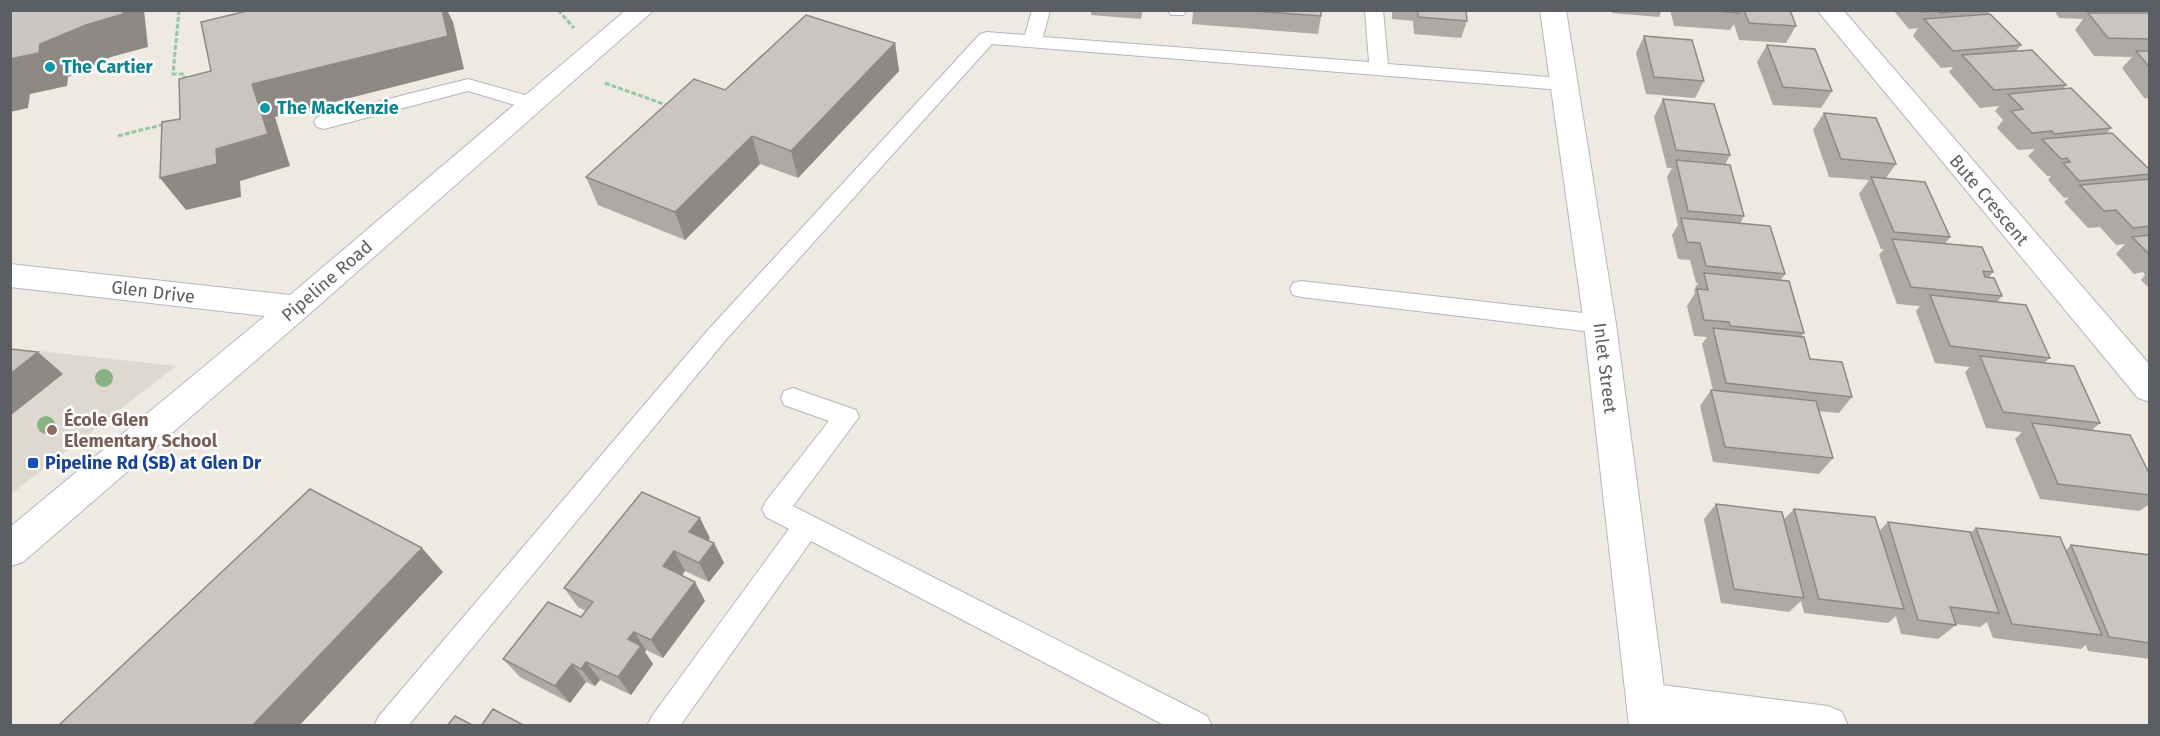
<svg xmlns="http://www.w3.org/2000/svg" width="2160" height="736" font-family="'Fira Sans',sans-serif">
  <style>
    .education { fill: #ded9d0 }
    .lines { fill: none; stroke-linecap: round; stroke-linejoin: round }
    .lane-casing { stroke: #b3b6ba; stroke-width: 2 }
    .street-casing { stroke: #b3b6ba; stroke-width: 2 }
    .secondary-casing { stroke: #b4b8bd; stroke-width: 2 }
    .path { stroke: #97c7a1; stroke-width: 3; stroke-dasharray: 5 2; stroke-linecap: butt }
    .lane { fill: #fff; fill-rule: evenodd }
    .street { fill: #fff; fill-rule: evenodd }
    .secondary { fill: #fff; fill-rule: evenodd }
    .tree { fill: #89b182 }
    .wall { fill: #ada9a5 }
    .shaded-wall { fill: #8d8a86 }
    .building { fill: #c9c5c0; stroke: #8d8a86; stroke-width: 1.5 }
    .culture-dot { fill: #0f9aa8; stroke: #fff; stroke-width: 2 }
    .education-dot { fill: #8d6e63; stroke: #fff; stroke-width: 2 }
    .transit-dot { fill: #1a4fb4; stroke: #fff; stroke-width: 2 }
    .labels { text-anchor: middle; stroke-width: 5; stroke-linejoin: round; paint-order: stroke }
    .culture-label { font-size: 18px; font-weight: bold; fill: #0d838f; stroke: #fff; text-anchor: start }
    .street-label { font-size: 18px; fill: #5b5f63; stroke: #fff }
    .education-label { font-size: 18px; font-weight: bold; fill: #785e54; stroke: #fff; text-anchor: start }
    .transit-label { font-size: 18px; font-weight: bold; fill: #164399; stroke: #fff; text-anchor: start }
  </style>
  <rect width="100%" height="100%" fill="#eeeae2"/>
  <path class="education" d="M11 348 176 366 11 494Z"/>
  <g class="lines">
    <defs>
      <path id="lane" d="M1032 10H1050L1043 37 1369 62 1365 10H1383L1388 64 1562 78 1569 80 1572 84 1569 88 1562 90 992 44 724 342 408 726H374L379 716 708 330 980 34 987 32 1025 35Z
        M1168 10H1186V11L1183 15H1171Z
        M468 79 539 99 542 104 539 109 532 110 468 91 324 129 317 127 314 122 317 117Z
        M1301 281 1600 315 1608 318 1612 324 1608 330 1600 333 1301 297 1293 295 1290 289 1293 283Z
        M793 388 856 410 859 417 793 506 1207 716 1212 726H1166L811 541 680 726H647L652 716 789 529 766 517 762 509 766 501 829 421 784 405 781 398 784 391Z"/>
      <path id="street" d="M1817 10H1843L2150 365V402L2138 398Z
        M1646 683 1828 706 1842 712 1848 726H1677L1646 721 1632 716 1626 702 1632 688Z"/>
      <path id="secondary" d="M626 10H654L307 316 23 562 10 566V527L265 316 10 287V264L290 295Z
        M1540 10H1566L1616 324 1669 726H1629L1584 324Z"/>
    </defs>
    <use href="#lane" class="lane-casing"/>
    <use href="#street" class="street-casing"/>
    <use href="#secondary" class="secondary-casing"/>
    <path class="path" d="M179 10 173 74H184L185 80
      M558 10 574 28
      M605 83 669 106
      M118 136 165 124"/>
    <use href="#lane" class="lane"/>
    <use href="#street" class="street"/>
    <use href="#secondary" class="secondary"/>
  </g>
  <g class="tree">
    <circle cx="104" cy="378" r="9"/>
    <circle cx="46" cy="425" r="9"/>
  </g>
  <path class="wall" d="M1091 10H1143L1141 19 1091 15Z
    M1321 10V16L1318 34 1192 24 1193 11Z
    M1392 10H1466L1467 21 1461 38 1414 34 1413 21 1392 19Z
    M1612 10H1662L1659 17 1612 13Z
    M1670 10H1790L1796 26 1786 43 1739 40 1734 24 1730 30 1674 26Z
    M1893 10H1990L1988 14 2021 45 2016 51 2066 85 2063 89 2111 128 2107 133 2150 170V177L2148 179H2150V289L2141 280 2145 275 2143 272 2134 274 2116 254 2125 244 2116 245 2100 227 2088 228 2064 202 2069 197 2064 198 2048 180 2051 176H2047L2028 156 2035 149 2018 150 1997 128 2003 120 1995 111 1999 106 1980 108 1949 72 1953 67 1941 68 1913 36 1918 28 1909 29Z
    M2054 10H2146L2144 13H2150V99L2144 98 2122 68 2132 57 2094 56 2075 30 2083 19 2059 18Z
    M1644 36 1704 81 1695 98 1646 94 1636 53Z
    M895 43 899 71 798 178 760 164 685 240 598 205 586 177 725 90Z
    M1767 45 1832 91 1821 108 1773 105 1757 62Z
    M1663 99 1730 155 1725 165 1744 216 1740 224 1785 274 1780 281 1804 333 1801 337 1810 359 1852 397 1839 413 1818 411 1833 458 1819 474 1713 462 1700 406 1711 390H1713L1702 344 1707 337 1694 336 1687 306 1695 293 1694 290 1698 283H1696L1690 260 1678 259 1672 235 1678 225 1667 177 1672 168H1667L1654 117Z
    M1824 113 1896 164 1886 178 1950 237 1945 244 1993 272 1989 277 2002 296 1997 302 2050 358 2044 363 2100 423 2092 430 2150 475V504L2139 511 2040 499 2015 439 2022 432 1986 428 1965 372 1970 367 1935 363 1916 311 1920 306 1897 304 1879 255 1884 249H1881L1859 194 1869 180 1829 177 1813 130Z
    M1716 504 1784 519 1794 509 1879 531 1888 522 1970 533 1976 528 2066 550 2071 545 2150 555V659L2088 651 2086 645 2081 649 1993 638 1987 622 1980 627 1955 624 1956 625 1938 639 1901 634 1896 616 1888 623 1804 613 1801 601 1789 612 1721 603 1704 519Z
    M710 538 708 540 714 543 724 563 709 582 685 571 682 575 705 601 663 658 646 650 645 652 653 664 631 695 600 680 595 686 586 682 570 703 520 677 503 659 581 617 586 611 578 607 564 588Z"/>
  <path class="shaded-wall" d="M123 10H144L148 47 111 57 68 77 67 86 30 94 28 108 10 112V59L40 44 86 25Z
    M442 10H447L453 22 464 69 275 117 290 166 240 181 241 197 186 210 160 178 252 84Z
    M895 43 899 71 798 178 791 151Z
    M752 136 760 164 685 240 675 212Z
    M38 352 63 374 10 416V374Z
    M700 518 710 538 699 552 689 532Z
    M714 543 724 563 709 582 699 563Z
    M422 548 443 572 299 726H252Z
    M674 551 685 571 674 586 663 566Z
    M695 582 705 601 663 658 651 640Z
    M634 632 646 650 645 652 653 664 631 695 618 677 628 639Z
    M586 662 600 680 595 686 581 669Z
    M572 664 586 682 570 703 555 686Z"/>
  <path class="building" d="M10 10H123V14L86 25 40 44 39 53 10 59Z
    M251 10H442L448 36 252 84 268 134 216 149 217 164 160 178 162 122 180 119 179 79 211 71 201 22Z
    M1240 10H1321V16Z
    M1418 10H1466L1467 21 1418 17Z
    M1706 10H1738L1739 13Z
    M1744 10H1790L1796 26 1749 23Z
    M1919 10H1968L1940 13 1938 11 1921 12Z
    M2088 13H2150V41L2148 39 2108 38Z
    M1990 14 2021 45 1953 51 1924 19Z
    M806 15 895 43 791 151 752 136 675 212 586 177 694 79 725 90Z
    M1644 36 1692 40 1704 81 1654 77Z
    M1767 45 1815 49 1832 91 1783 87Z
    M2032 50 2066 85 1994 90 1962 55Z
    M2136 51H2150V68Z
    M2071 88 2111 128 2054 134 2052 131 2032 133 2011 111 2023 109 2008 94Z
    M1663 99 1714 104 1730 155 1676 150Z
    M1824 113 1876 118 1896 164 1841 159Z
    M2112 133 2150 170V174L2079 181 2063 163 2070 162 2067 158 2061 159 2042 139Z
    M1676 160 1730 165 1744 216 1688 211Z
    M1871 177 1925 182 1950 237 1894 232Z
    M2150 179V226L2133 228 2116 210 2104 211 2080 185Z
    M1681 218 1770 226 1785 274 1706 266 1700 243 1687 242Z
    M2150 235V255L2132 237Z
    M1892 239 1982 247 1993 272 1983 271 1985 277 1994 278 2002 296 1911 287Z
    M1704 273 1789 281 1804 333 1730 326 1729 322 1704 320 1697 289 1708 290Z
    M1930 295 2026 305 2050 358 1950 346Z
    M1713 328 1804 337 1810 359 1842 362 1852 397 1726 383Z
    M10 349 38 352 10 374Z
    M1980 356 2074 366 2100 423 2003 412Z
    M1711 390 1816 401 1833 458 1725 447Z
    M2032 423 2130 435 2150 475V495L2058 484Z
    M310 489 422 548 252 726H58Z
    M642 492 700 518 689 532 714 543 699 563 674 551 663 566 695 582 651 640 634 632 628 639 641 646 618 677 586 662 581 669 572 664 555 686 503 659 548 602 581 617 593 602 564 588Z
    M1716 504 1782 512 1804 598 1734 589Z
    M1794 509 1875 517 1904 609 1819 599Z
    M1888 522 1970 532 1999 613 1950 607 1956 625 1918 620Z
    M1976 528 2060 537 2102 635 2012 624Z
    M2071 545 2150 555V643L2109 637Z
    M493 709 525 726H481Z
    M455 716 474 726H447Z"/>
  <g class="culture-dot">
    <circle cx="50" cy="67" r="6"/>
    <circle cx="265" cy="108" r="6"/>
  </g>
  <circle class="education-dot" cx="52" cy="430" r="6"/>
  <rect class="transit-dot" x="27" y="457" width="12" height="12" rx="3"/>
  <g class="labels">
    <g class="culture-label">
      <text x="62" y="73">The Cartier</text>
      <text x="277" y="114">The MacKenzie</text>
    </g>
    <g class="street-label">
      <text transform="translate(1989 200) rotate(50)" y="6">Bute Crescent</text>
      <text transform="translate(327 281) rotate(-41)" y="6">Pipeline Road</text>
      <text transform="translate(153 292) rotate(7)" y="6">Glen Drive</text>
      <text transform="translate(1605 368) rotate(83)" y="6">Inlet Street</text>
    </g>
    <g class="education-label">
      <text x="64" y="426">École Glen<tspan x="64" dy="21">Elementary School</tspan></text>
    </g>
    <g class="transit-label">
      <text x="45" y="469">Pipeline Rd (SB) at Glen Dr</text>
    </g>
  </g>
  <rect width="2160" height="736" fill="none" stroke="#5b5f63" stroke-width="24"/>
</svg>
